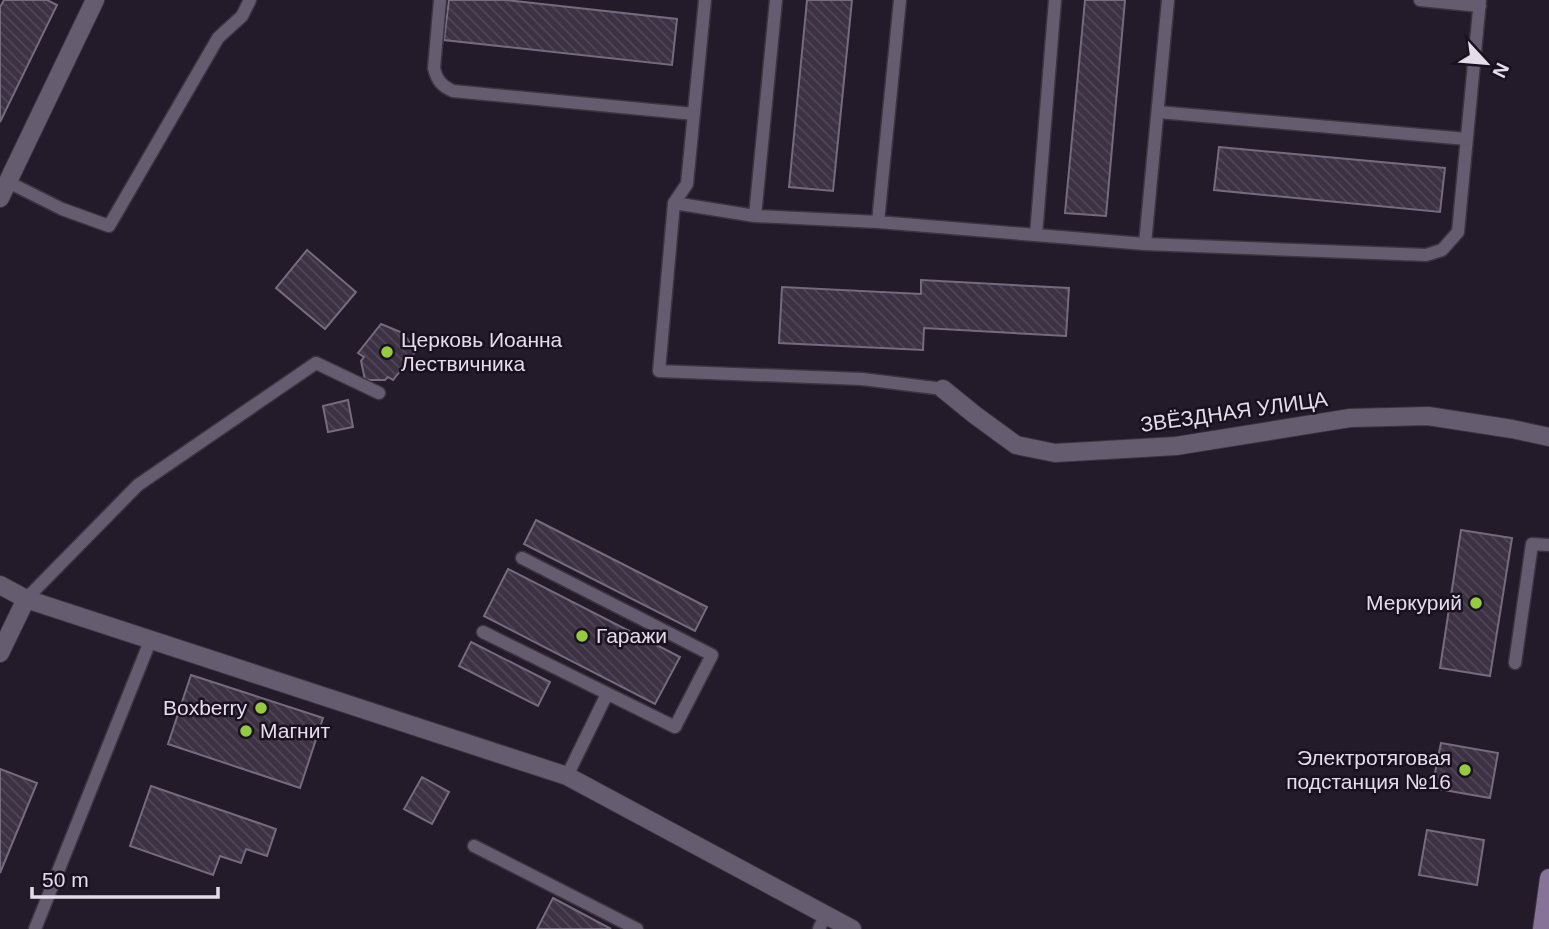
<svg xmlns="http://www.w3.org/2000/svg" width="1549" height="929" font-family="Helvetica,sans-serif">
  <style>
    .building { fill: url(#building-back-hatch); stroke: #756b7f; stroke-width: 2 }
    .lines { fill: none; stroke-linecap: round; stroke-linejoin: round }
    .service-casing { stroke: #3b3541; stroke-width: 15 }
    .minor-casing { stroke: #3b3541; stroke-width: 20 }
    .secondary-casing { stroke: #3b3541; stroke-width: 20 }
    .service { stroke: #665c6f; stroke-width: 12 }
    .minor { stroke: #665c6f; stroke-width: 18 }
    .secondary { stroke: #877298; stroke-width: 18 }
    .poi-dot { fill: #94cc3c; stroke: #191120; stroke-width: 2.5 }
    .labels { text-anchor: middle; stroke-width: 5; stroke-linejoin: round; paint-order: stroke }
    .poi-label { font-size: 21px; fill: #e3dde9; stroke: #191120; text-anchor: start }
    .street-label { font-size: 21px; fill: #e3dde9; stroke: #191120 }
  </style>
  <defs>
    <pattern id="building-back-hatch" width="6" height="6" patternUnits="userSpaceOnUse" patternTransform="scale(1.75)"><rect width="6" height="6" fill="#3c3244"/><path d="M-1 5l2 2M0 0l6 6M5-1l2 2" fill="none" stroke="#4f4656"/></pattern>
  </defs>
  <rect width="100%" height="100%" fill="#231a2a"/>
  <path class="building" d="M4 0H47L57 5 0 122V7Z
    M449 0H506L677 19 672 65 444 40Z
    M807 0H852L833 191 789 187Z
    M1085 0H1125L1106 216 1065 213Z
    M1219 147 1445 168 1440 212 1214 190Z
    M307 250 356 292 325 329 276 288Z
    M921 280 1069 288 1066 336 924 328 923 350 779 343 782 287 921 294Z
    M381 324 403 333 416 351 393 380 388 377 385 380H365L361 361 364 357 358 353Z
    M348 400 353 427 328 432 323 406Z
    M536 520 707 607 695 631 524 544Z
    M1461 530 1512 538 1490 676 1440 668Z
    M508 569 680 657 655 704 484 616Z
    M471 642 550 682 538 706 459 666Z
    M191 675 323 718 300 788 168 744Z
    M1441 743 1498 753 1490 798 1432 788Z
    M0 769 37 783 0 873Z
    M422 777 449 792 432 824 404 809Z
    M151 786 276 829 267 856 246 849 241 863 220 856 213 875 130 846Z
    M1427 830 1484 840 1477 885 1419 875Z
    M553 898 611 929H537Z"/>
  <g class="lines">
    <defs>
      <path id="service" d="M440 0 434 68C437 81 442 86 453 91L694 114
        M705 0 687 184 674 203 659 371 862 379 943 389
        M1420 0 1480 6
        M1158 112 1467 139
        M8 182 62 209 109 226 218 38 242 16 250 0
        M674 203 755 216 878 222 900 0
        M755 216 776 0
        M878 222 1145 244 1426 255 1442 250 1458 232 1480 0
        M1036 235 1055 0
        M1145 244 1168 0
        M26 599 138 485 316 363 379 393
        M483 632 675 727 712 655 522 558
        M1515 663 1532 544 1549 545
        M567 776 607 694
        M474 846 637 929
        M35 929 151 639
        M819 929 825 916"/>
      <path id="minor" d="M0 198 95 0
        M943 389 975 415 1016 445 1055 453 1176 446 1350 418 1428 416 1512 429 1549 437
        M0 585 26 599 567 776 852 929
        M0 653 26 599"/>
      <path id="secondary" d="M1542 929 1549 878"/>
    </defs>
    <use href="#service" class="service-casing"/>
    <use href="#minor" class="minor-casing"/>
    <use href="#secondary" class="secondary-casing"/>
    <use href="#service" class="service"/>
    <use href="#minor" class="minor"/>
    <use href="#secondary" class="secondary"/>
  </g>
  <g class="poi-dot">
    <circle cx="387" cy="352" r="7"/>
    <circle cx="1476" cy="603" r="7"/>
    <circle cx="582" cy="636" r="7"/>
    <circle cx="261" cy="708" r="7"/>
    <circle cx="246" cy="731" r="7"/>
    <circle cx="1465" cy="770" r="7"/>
  </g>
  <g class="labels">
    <g class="poi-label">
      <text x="401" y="347">Церковь Иоанна<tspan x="401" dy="24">Лествичника</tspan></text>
      <text x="1462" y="610" text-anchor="end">Меркурий</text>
      <text x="596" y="643">Гаражи</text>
      <text x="247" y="715" text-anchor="end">Boxberry</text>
      <text x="260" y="738">Магнит</text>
      <text x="1451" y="765" text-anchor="end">Электротяговая<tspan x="1451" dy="24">подстанция №16</tspan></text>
    </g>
    <g class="street-label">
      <text transform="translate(1234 412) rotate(-8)" y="7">ЗВЁЗДНАЯ УЛИЦА</text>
    </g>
  </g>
  <g transform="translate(1486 63) rotate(116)" stroke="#191120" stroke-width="5" paint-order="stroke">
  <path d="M0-5L12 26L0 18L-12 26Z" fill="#e3dde9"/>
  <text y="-10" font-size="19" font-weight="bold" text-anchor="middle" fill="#e3dde9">N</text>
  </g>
  <path d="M32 887v10h186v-10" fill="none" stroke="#e3dde9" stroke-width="3.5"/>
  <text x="42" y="887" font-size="21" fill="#e3dde9" stroke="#191120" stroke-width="5" paint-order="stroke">50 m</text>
</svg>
